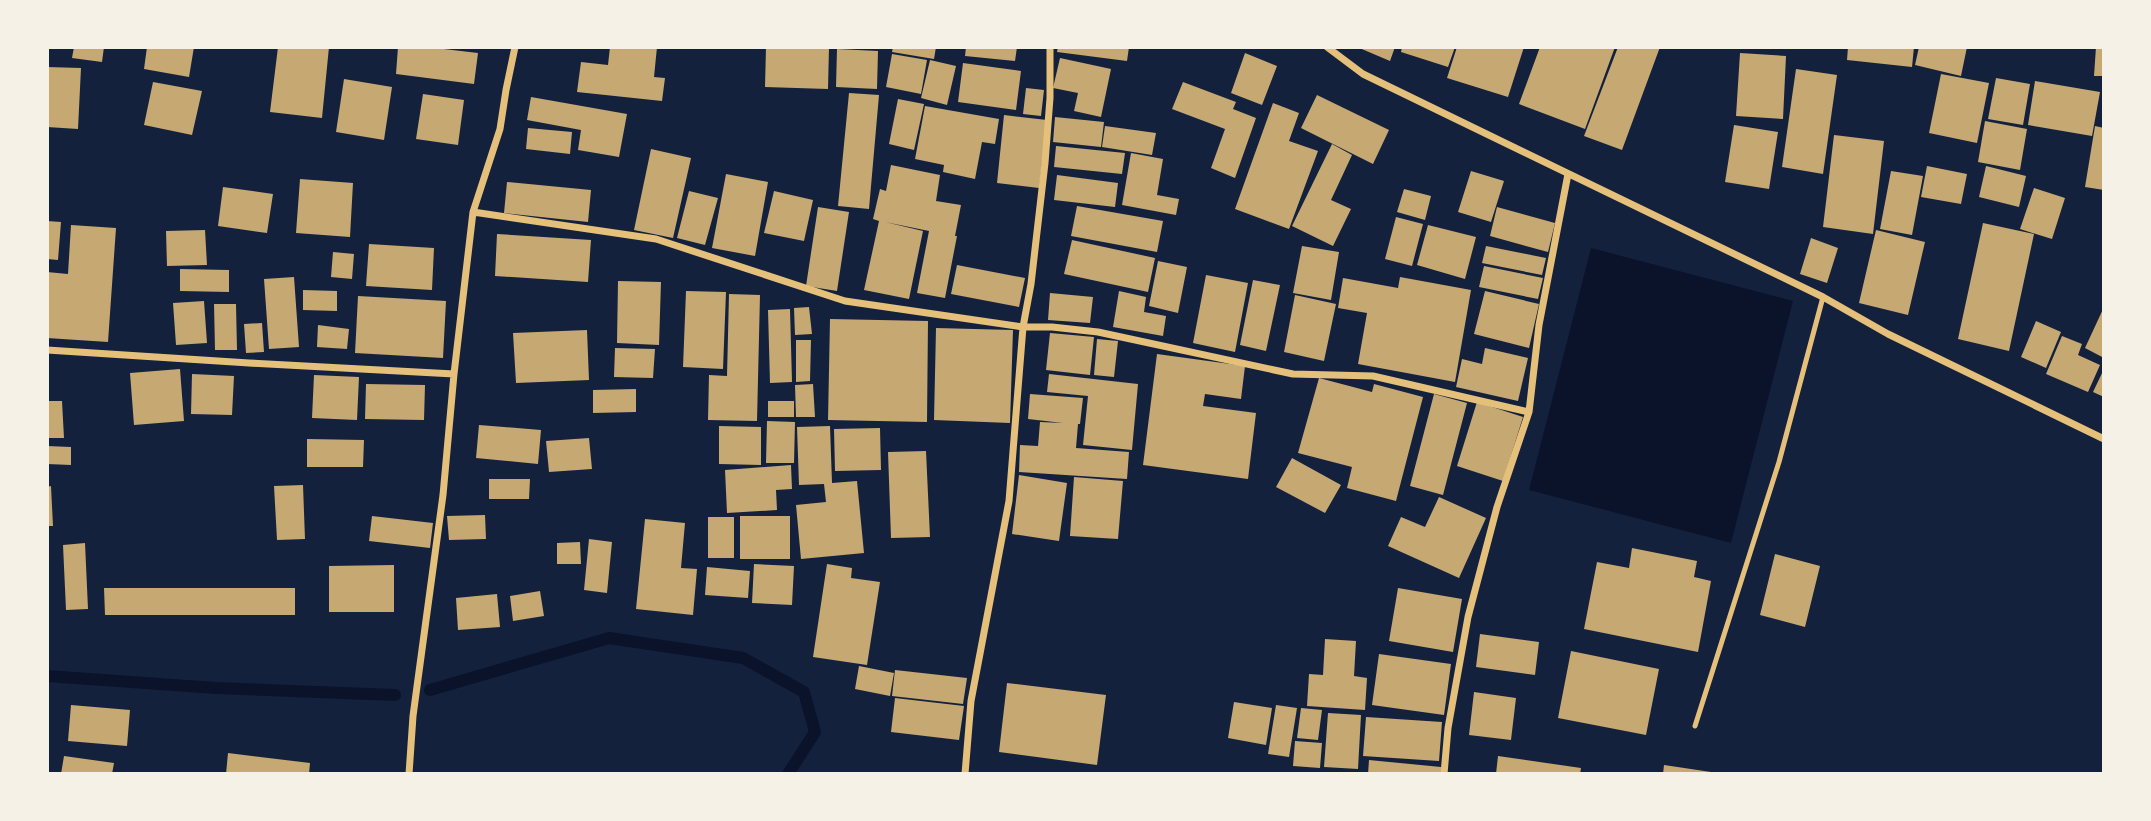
<svg xmlns="http://www.w3.org/2000/svg" width="2151" height="821" font-family="Overpass,sans-serif">
  <style>
    .water { fill: #0b132b }
    .lines { fill: none; stroke-linecap: round; stroke-linejoin: round }
    .stream { stroke: #0b132b; stroke-width: 12 }
    .building { fill: #c6a872 }
    .service { stroke: #e5c07b; stroke-width: 5 }
    .minor { stroke: #e5c07b; stroke-width: 7 }
  </style>
  <rect width="100%" height="100%" fill="#14213d"/>
  <path class="water" d="M1591 248 1793 301 1731 543 1529 490Z"/>
  <g class="lines">
    <path class="stream" d="M47 676 216 688 395 695
      M430 690 609 638 743 658 804 692 815 732 788 774"/>
  </g>
  <path class="building" d="M74 47H104L102 62 72 58Z
    M147 47H194L189 77 144 69Z
    M278 47H329L322 118 270 112Z
    M398 47H427L478 53 474 84 396 74Z
    M610 47H657L654 77 665 78 662 101 577 92 581 62 608 65Z
    M766 47H829L828 89 765 87Z
    M893 47H936L934 59 892 52Z
    M966 47H1017L1015 61 965 56Z
    M1058 47H1129L1127 61 1057 52Z
    M1357 47H1395L1390 61Z
    M1402 47H1455L1448 67 1401 52Z
    M1457 47H1524L1508 97 1447 78Z
    M1540 47H1615L1585 129 1519 104Z
    M1618 47H1660L1622 150 1584 136Z
    M1848 47H1914L1912 67 1847 60Z
    M1919 47H1967L1961 76 1915 65Z
    M2096 47H2104V76H2094Z
    M837 49 878 51 877 89 836 87Z
    M1245 53 1277 66 1262 105 1231 93Z
    M1740 53 1786 56 1783 119 1736 116Z
    M892 54 927 60 921 94 886 87Z
    M1060 58 1111 69 1101 117 1074 111 1078 93 1053 88Z
    M930 60 956 66 947 105 921 98Z
    M963 63 1021 71 1016 110 958 102Z
    M47 67 81 68 78 129 47 127Z
    M1796 69 1837 75 1823 174 1782 167Z
    M1941 74 1989 83 1977 143 1929 133Z
    M1996 78 2030 84 2023 125 1988 119Z
    M344 79 392 87 384 140 336 132Z
    M2035 81 2100 92 2092 136 2028 125Z
    M153 82 202 91 192 135 144 125Z
    M1183 82 1236 102 1233 109 1256 118 1235 178 1211 168 1225 129 1172 109Z
    M1026 88 1044 90 1041 116 1023 114Z
    M849 93 879 95 869 209 838 206Z
    M423 94 464 100 458 145 416 139Z
    M1317 95 1389 130 1373 164 1301 128Z
    M531 97 627 114 619 157 578 150 581 130 527 120Z
    M898 99 924 104 914 150 889 144Z
    M1273 103 1299 113 1289 141 1318 151 1289 229 1235 209Z
    M925 106 999 119 995 144 982 142 975 179 943 172 944 165 915 159Z
    M1004 115 1047 120 1039 188 997 183Z
    M1055 117 1104 122 1101 147 1053 142Z
    M1985 121 2027 129 2020 170 1978 162Z
    M1734 125 1778 132 1769 189 1725 182Z
    M1105 126 1156 133 1152 155 1102 147Z
    M2095 126 2104 128V190L2085 187Z
    M528 128 572 132 570 154 526 149Z
    M1834 135 1884 141 1873 234 1823 227Z
    M1332 144 1352 155 1331 200 1351 209 1333 246 1292 226Z
    M1056 146 1125 153 1122 174 1054 167Z
    M651 149 691 158 673 238 634 230Z
    M1131 153 1163 159 1157 195 1179 199 1176 215 1122 205Z
    M891 165 940 175 936 201 961 205 955 236H957L945 298 917 293 929 231 885 222 923 231 909 299 864 290 879 221 873 219 880 189 886 191Z
    M1927 166 1967 174 1961 204 1921 197Z
    M1986 166 2026 176 2019 207 1979 197Z
    M1471 171 1504 181 1491 222 1458 212Z
    M1891 171 1923 176 1912 235 1880 229Z
    M726 174 768 182 755 256 712 248Z
    M1057 175 1118 183 1115 207 1054 200Z
    M300 179 353 183 350 237 296 233Z
    M507 182 591 190 588 222 504 213Z
    M223 187 273 194 267 233 218 226Z
    M2034 188 2065 198 2052 239 2020 229Z
    M1404 189 1431 196 1425 220 1397 212Z
    M689 191 718 198 705 245 677 238Z
    M774 191 813 200 804 241 764 233Z
    M1077 206 1163 221 1157 252 1071 236Z
    M818 207 849 212 837 291 806 286Z
    M1497 207 1555 223 1548 252 1490 236Z
    M1396 217 1423 224 1412 266 1385 259Z
    M47 221 61 222 58 260 47 259Z
    M1983 223 2034 234 2009 351 1958 339Z
    M71 225 116 228 108 342 47 338V272L68 274Z
    M1428 225 1476 237 1465 279 1417 265Z
    M205 230 207 265 167 266 166 231Z
    M1876 230 1925 242 1908 315 1859 303Z
    M497 234 591 240 588 282 495 276Z
    M1811 238 1838 248 1827 283 1800 274Z
    M1072 240 1155 258 1148 292 1064 274Z
    M369 244 434 248 432 290 366 286Z
    M1302 246 1339 252 1331 300 1293 293Z
    M1486 246 1546 258 1542 275 1482 263Z
    M333 252 354 254 352 279 331 277Z
    M1158 261 1187 267 1178 313 1149 306Z
    M957 265 1025 278 1019 307 951 294Z
    M1484 266 1543 278 1538 299 1479 287Z
    M180 269 229 270V292L180 291Z
    M1206 275 1248 283 1235 352 1193 343Z
    M294 277 299 347 269 349 264 279Z
    M1400 277 1471 290 1455 382 1358 364 1367 313 1338 308 1343 278 1398 288Z
    M1253 280 1280 285 1266 351 1240 345Z
    M618 281 661 282 659 345 617 343Z
    M303 290 337 291V311L303 310Z
    M686 291 726 292 723 369 683 367Z
    M1119 291 1146 297 1144 312 1166 316 1163 336 1113 327Z
    M1485 291 1539 304 1529 348 1474 334Z
    M1050 293 1093 297 1090 323 1048 320Z
    M729 294 760 295 757 421 708 420 709 375 727 376Z
    M1295 295 1336 304 1324 361 1284 352Z
    M358 296 446 301 443 358 355 353Z
    M204 301 207 343 176 345 173 303Z
    M214 304H236L237 350H215Z
    M809 307 812 334 795 335 794 308Z
    M2104 307V358L2085 348Z
    M790 309 792 382 770 383 768 310Z
    M830 319 928 321 927 422 828 420Z
    M2036 321 2061 332 2046 368 2021 357Z
    M262 323 264 352 246 353 244 324Z
    M318 325 349 329 347 349 317 347Z
    M936 328 1013 330 1010 423 934 420Z
    M587 330 589 380 516 383 513 333Z
    M1050 333 1094 337 1090 375 1046 370Z
    M2062 336 2082 344 2078 355 2100 365 2088 392 2046 374Z
    M1097 339 1118 341 1114 377 1094 375Z
    M796 340H811L810 381 796 382Z
    M615 348 655 349 653 378 614 377Z
    M1485 348 1528 358 1518 401 1456 387 1462 359 1482 364Z
    M1157 354 1245 366 1241 399 1205 394 1203 406 1256 413 1248 479 1143 465Z
    M180 369 184 421 134 425 130 373Z
    M2104 369V397L2093 392Z
    M192 374 234 376 232 415 191 414Z
    M1049 374 1138 384 1132 450 1083 445 1088 396 1047 392Z
    M314 375 359 377 357 420 312 418Z
    M1319 378 1372 392 1374 384 1423 397 1396 501 1347 488 1352 467 1298 453Z
    M366 384 425 385 424 420 365 419Z
    M813 384 815 417H796L795 385Z
    M636 389V412L593 413V390Z
    M1030 394 1083 398 1080 424H1078L1076 448 1129 452 1127 479 1019 472 1020 445 1038 446 1040 422 1063 423 1028 419Z
    M1434 394 1467 403 1443 495 1410 486Z
    M47 401H62L64 438H47Z
    M768 401H794V417H768Z
    M1477 402 1523 417 1503 481 1457 466Z
    M767 421 795 422 794 463H766Z
    M479 425 541 430 538 464 476 458Z
    M719 426 761 427V465L719 464Z
    M830 426 832 483 857 481 864 553 801 559 796 505 826 502 824 484 799 485 797 427Z
    M880 428 881 470 835 471 834 429Z
    M589 438 592 469 549 472 546 441Z
    M307 439 364 440 363 467H307Z
    M47 446 71 447V465L47 464Z
    M926 451 930 537 891 538 888 452Z
    M1292 458 1341 485 1325 513 1276 487Z
    M791 465 792 489 776 490 777 510 727 513 725 470Z
    M1019 475 1067 483 1059 541 1012 534Z
    M1074 477 1123 481 1118 539 1070 536Z
    M489 479H530L529 499H489Z
    M303 485 305 539 277 540 274 486Z
    M51 486 53 526H47V487Z
    M1439 497 1486 518 1459 578 1388 546 1401 517 1425 527Z
    M485 515 486 539 449 540 447 516Z
    M372 516 433 523 430 548 369 541Z
    M740 516H790V559H740Z
    M708 517H734V558H708Z
    M645 519 685 523 681 568 697 569 693 615 636 609Z
    M589 539 612 542 607 593 584 590Z
    M580 542 581 564H557V543Z
    M85 543 88 609 66 610 63 545Z
    M1632 548 1697 561 1694 577 1711 581 1698 652 1584 629 1597 562 1629 568Z
    M1775 554 1820 566 1805 627 1760 615Z
    M754 564 794 566 792 605 752 603Z
    M827 564 852 568 851 578 880 582 867 665 813 657Z
    M394 565V612H329V566Z
    M707 567 750 571 748 598 705 595Z
    M104 588H295V615H105Z
    M1398 588 1462 599 1453 652 1389 641Z
    M540 591 544 616 513 621 510 596Z
    M497 594 500 627 458 630 456 598Z
    M1480 634 1539 642 1535 675 1476 667Z
    M1325 639 1356 641 1354 676 1367 678 1365 710 1307 706 1309 674 1323 675Z
    M1571 651 1659 669 1646 735 1558 718Z
    M1379 654 1451 664 1444 715 1372 705Z
    M859 666 894 673 890 696 855 689Z
    M895 670 967 678 963 704 892 696Z
    M1007 683 1106 695 1097 765 999 752Z
    M1474 692 1516 698 1511 740 1469 735Z
    M895 698 964 706 959 740 891 732Z
    M1234 702 1272 708 1266 745 1228 738Z
    M71 705 130 710 127 746 68 741Z
    M1276 705 1297 708 1289 757 1268 754Z
    M1301 708 1322 710 1318 740 1297 738Z
    M1328 713 1361 715 1358 769 1324 767Z
    M1366 717 1442 722 1439 761 1363 756Z
    M1295 741 1322 743 1320 768 1293 766Z
    M228 753 310 763 309 774H226Z
    M64 756 114 763 112 774H61Z
    M1498 756 1581 768 1580 774H1496Z
    M1369 760 1441 767V774H1368Z
    M1664 765 1711 772 1710 774H1663Z"/>
  <g class="lines">
    <path class="service" d="M1695 726 1779 462 1823 297"/>
    <path class="minor" d="M1327 47 1363 74 1823 297 1888 334 2104 439
      M473 212 656 239 845 301 1023 327H1052L1098 332 1293 374 1373 376 1529 412
      M47 350 249 363 454 374
      M409 774 413 716 443 495 454 374 473 212 500 129 506 90 515 47
      M965 774 971 701 1009 501 1023 327 1031 284 1045 163 1050 98V47
      M1444 774 1448 728 1468 617 1497 507 1529 412 1539 325 1568 174"/>
  </g>
  <rect width="2151" height="821" fill="none" stroke="#f6f1e7" stroke-width="98"/>
</svg>
